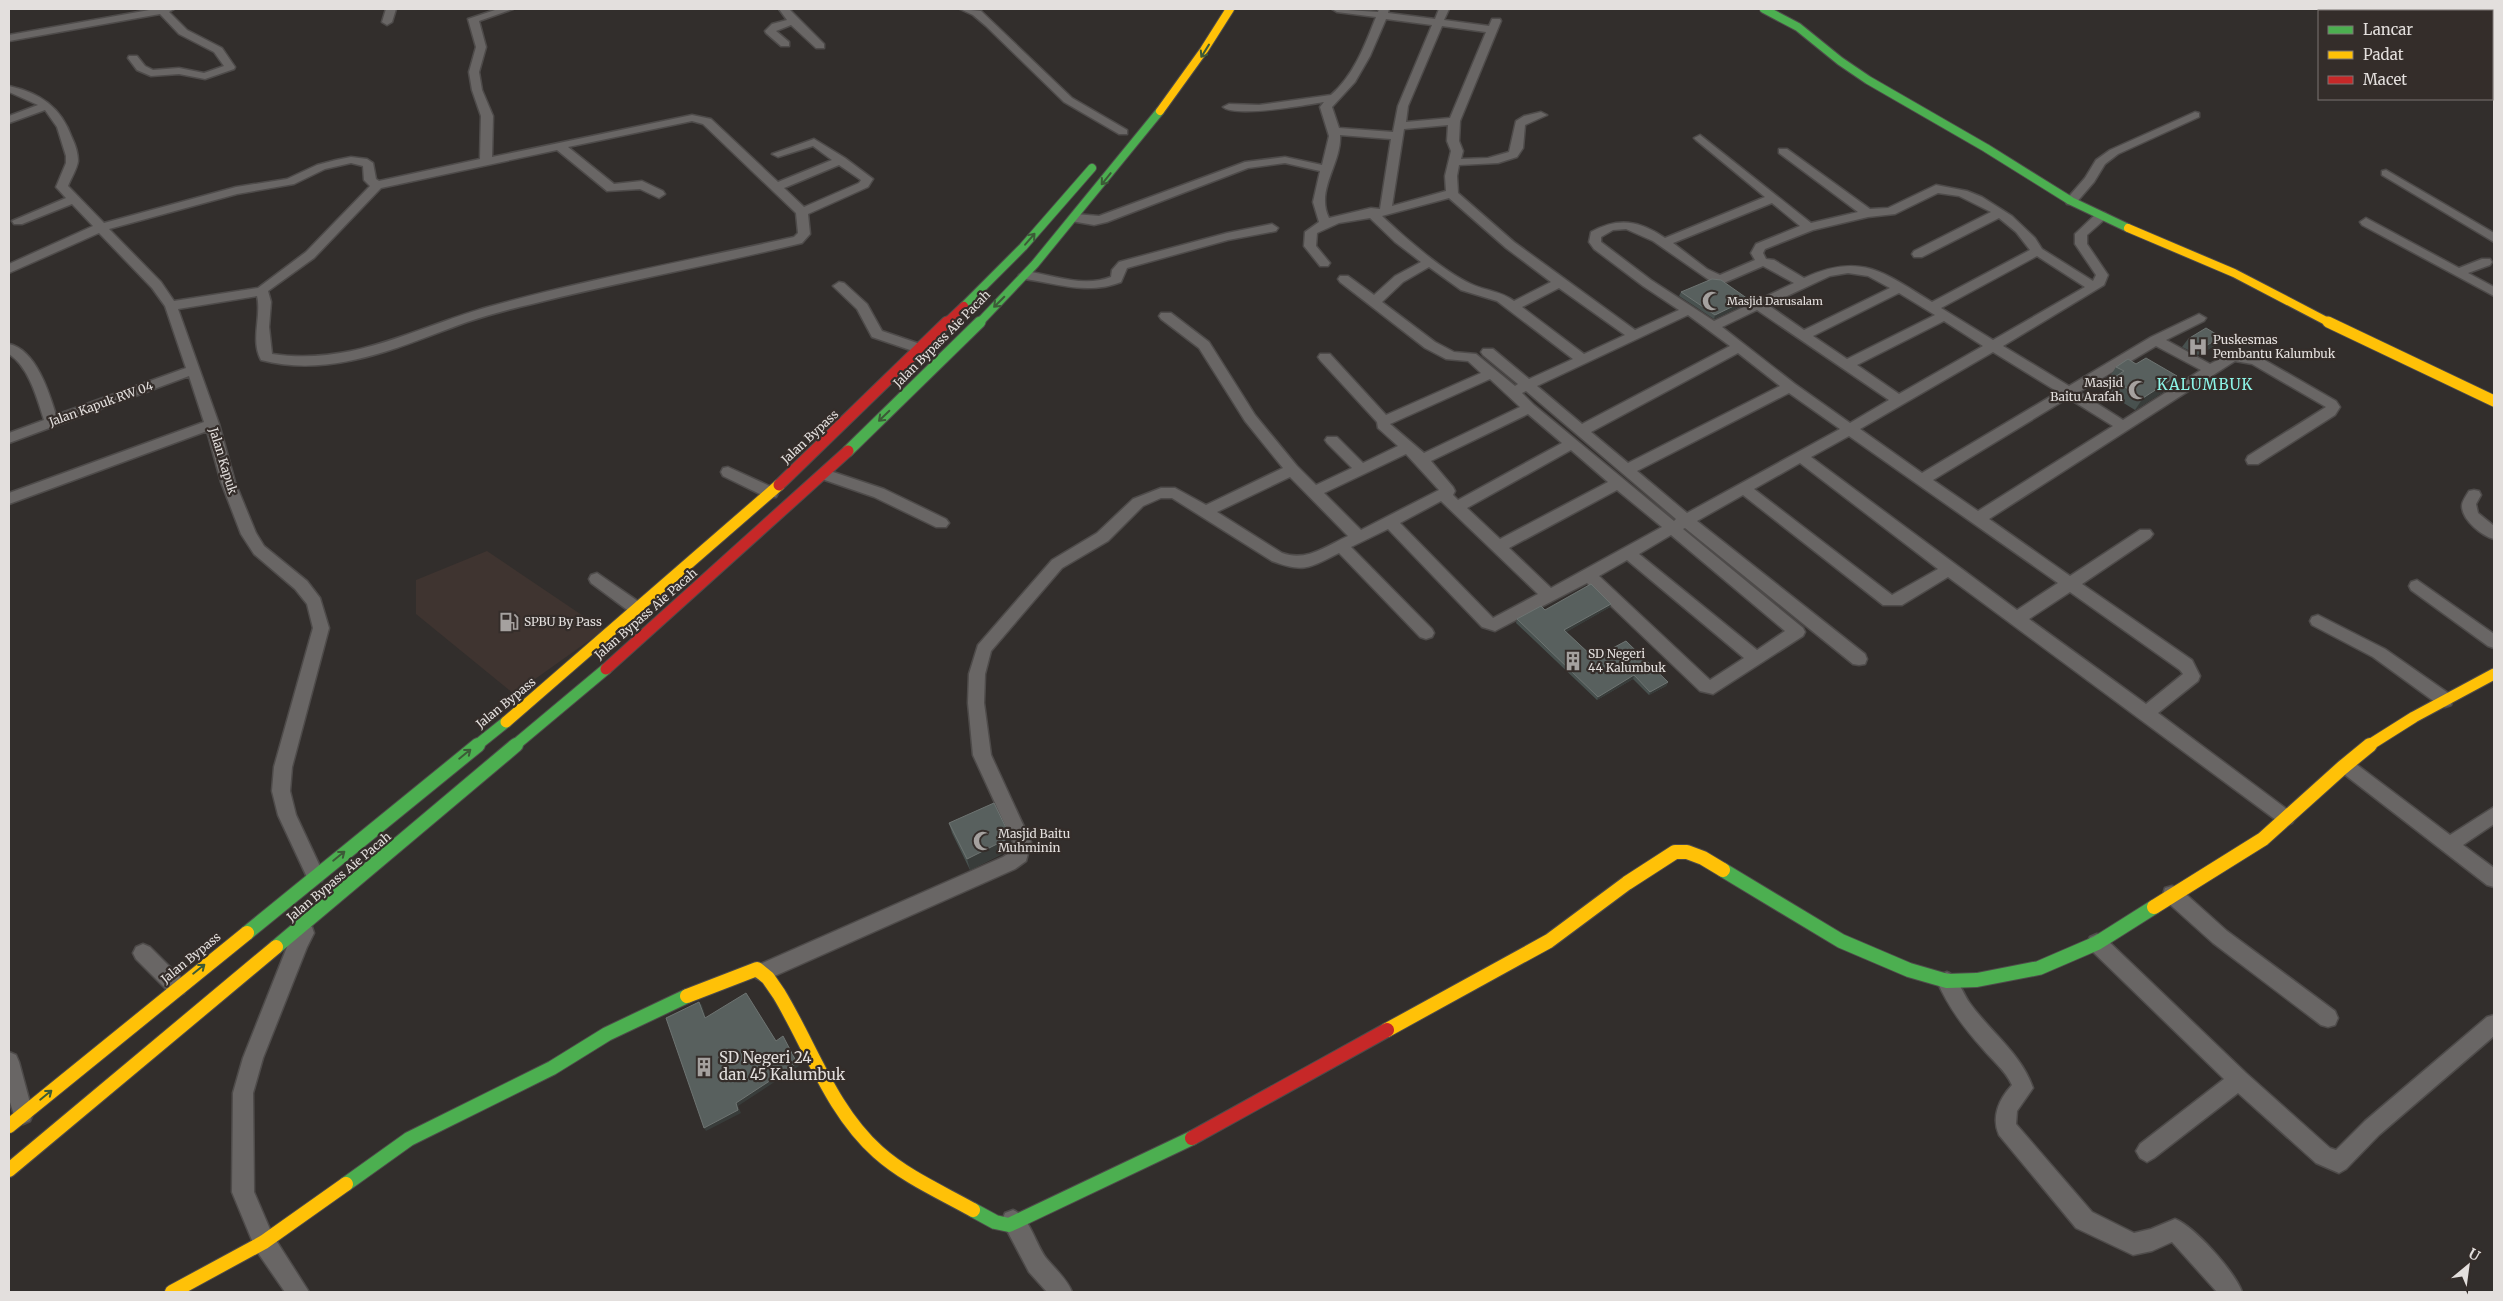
<svg xmlns="http://www.w3.org/2000/svg" width="2503" height="1301" font-family="Merriweather,serif">
  <style>
    .built { fill: #3f3430 }
    .lines { fill: none; stroke-linecap: round; stroke-linejoin: round }
    .street-casing { stroke: #4e4b4a; stroke-width: 3 }
    .fast-far2-casing { stroke: #4e4b4a; stroke-width: 10 }
    .fast-far1-casing { stroke: #4e4b4a; stroke-width: 13 }
    .fast-casing { stroke: #4e4b4a; stroke-width: 16 }
    .slow-far2-casing { stroke: #4e4b4a; stroke-width: 10 }
    .slow-far1-casing { stroke: #4e4b4a; stroke-width: 13 }
    .slow-casing { stroke: #4e4b4a; stroke-width: 16 }
    .jam-far2-casing { stroke: #4e4b4a; stroke-width: 10 }
    .jam-far1-casing { stroke: #4e4b4a; stroke-width: 13 }
    .jam-casing { stroke: #4e4b4a; stroke-width: 16 }
    .street { fill: #696665; fill-rule: evenodd }
    .fast-far2 { stroke: #4caf50; stroke-width: 8 }
    .fast-far1 { stroke: #4caf50; stroke-width: 11 }
    .fast { stroke: #4caf50; stroke-width: 14 }
    .slow-far2 { stroke: #ffc107; stroke-width: 8 }
    .slow-far1 { stroke: #ffc107; stroke-width: 11 }
    .slow { stroke: #ffc107; stroke-width: 14 }
    .jam-far2 { stroke: #c62828; stroke-width: 8 }
    .jam-far1 { stroke: #c62828; stroke-width: 11 }
    .jam { stroke: #c62828; stroke-width: 14 }
    .wall { fill: #48514f }
    .shaded-wall { fill: #383c3a }
    .building { fill: #58605e; stroke: #6e7472 }
    .oneway { stroke: #3c5a37 }
    .labels { text-anchor: middle; stroke-width: 4.5; stroke-linejoin: round; paint-order: stroke }
    .far-poi-label { font-size: 11px; fill: #e3dfdd; stroke: #342d2a; text-anchor: start }
    .street-label { font-size: 12px; fill: #e3dfdd; stroke: #342d2a }
    .poi-label { font-size: 12px; fill: #e3dfdd; stroke: #342d2a; text-anchor: start }
    .quarter-label { font-size: 15px; letter-spacing: 1px; fill: #8cf5e8; stroke: #342d2a }
    .near-poi-label { font-size: 15px; fill: #e3dfdd; stroke: #342d2a; text-anchor: start }
  </style>
  <rect width="100%" height="100%" fill="#322e2c"/>
  <path class="built" d="M487 551 604 630 514 694 416 614V580Z"/>
  <g class="lines">
    <defs>
      <path id="street" d="M155 9H174L169 12 187 30 222 48 235 67 234 69 205 79 179 74 151 76 137 70 128 58 129 56H137L145 66 153 70 179 68 204 73 224 66 214 52 179 34 160 14 9 41V35Z
        M386 9H396L392 22 387 25 382 22Z
        M498 9H513L479 21 486 47 479 72 482 90 493 116 492 157 692 115 711 119 778 182 832 160 813 146 778 157 772 154 814 139 845 158 873 179 868 187 808 214 810 234 802 243C713 265 622 281 532 304 510 309 488 315 467 322 401 346 332 379 261 360 250 340 262 316 257 296L178 309 219 424 235 482 256 533 264 546 307 581 320 598 329 628 292 767 290 791 296 815 324 875 322 881 315 883 308 881 306 875 278 815 272 791 274 767 313 628 307 604 295 589 254 554 241 534 221 482 207 431 9 504V493L204 422 189 376 9 443V433L44 420C37 398 29 367 9 354V344C36 350 49 392 56 415L186 368 165 306 152 288 99 233 9 273V264L93 226 72 204 22 224H14L12 221 66 198 56 187 66 163V156L57 127 45 110 9 123V116L38 105 9 92V86C40 93 61 107 72 138 75 144 78 153 78 161 77 169 71 178 68 186L104 223 236 187 287 179 317 165 336 160 351 157 367 159 373 163 376 179 379 181 480 159 481 116 472 90 469 72 476 47 468 19ZM692 121 703 124 796 213 798 233 794 237C692 260 588 279 488 307 414 328 352 366 272 354L269 327 271 302 268 291 314 258 381 188 557 150 607 191 640 189 659 198 665 194 663 191 642 181 614 184 568 147ZM351 163 363 166 364 180 370 186 306 252 258 288 174 301 161 282 109 229 237 194 294 184 325 169ZM839 165 861 180 859 183 804 207 784 188Z
        M779 9H789L824 44V48H816L791 25 776 31 789 42V46H781L766 33 765 31 772 24 787 20Z
        M960 9 981 11 1072 98 1127 130V134H1119L1064 102 986 26 973 15Z
        M1332 9 1378 12 1379 9H1389L1388 13 1435 19 1439 9H1449L1444 20 1489 26 1492 19H1500L1501 21 1460 121 1459 141 1463 151 1461 159 1488 158 1509 152 1516 121 1524 116 1541 112 1547 115 1525 125 1523 148 1517 157 1498 163 1459 165 1457 176 1458 193 1514 242 1635 330 1679 310 1643 286 1594 249 1589 242 1591 232C1618 217 1639 220 1665 238L1765 197 1696 140 1694 138 1700 135 1811 223 1858 212 1779 153V149H1787L1870 209 1888 208 1936 185 1967 191 1982 197 2012 216 2035 238 2042 249 2093 281 2096 275 2075 244V234L2097 213H2105L2107 216 2105 219 2087 235V244L2108 275 2104 285 2003 346 2069 386 2151 337 2199 314 2206 318 2204 321 2166 340 2210 364 2233 352 2261 358 2336 401 2340 407 2335 415 2258 464H2248L2246 460 2248 456 2326 407 2252 364 2235 361 1989 519 2070 576 2140 530H2150L2153 534 2150 538 2082 584 2192 660 2200 676 2198 681 2158 713 2292 813 2295 818 2292 823 2286 826 2280 823 1948 577 1902 605H1883L1743 495 1697 521 1865 654 1867 659 1865 664 1859 665 1853 664 1685 528 1683 529 1803 628 1805 632 1803 636 1713 694 1700 691 1587 583 1495 631 1482 627 1388 529 1351 547 1432 629 1434 633 1432 637 1426 639 1420 637 1339 553C1309 568 1304 573 1272 561L1172 498H1161L1143 506 1108 541 1062 568 991 651 985 674 984 703 991 755 1031 842 1026 861 1015 869 770 978 763 981 756 978 753 972 756 966 1003 857 1012 851 1013 842 973 755 968 703 969 674 978 645 1052 560 1097 533 1133 499 1161 488H1175L1206 505 1283 468 1245 421 1199 348 1161 319 1159 316 1161 313H1171L1209 342 1255 415 1297 466 1316 485 1352 468 1327 443 1325 440 1327 437H1337L1363 463 1398 446 1378 428 1377 422 1320 360 1318 357 1320 354H1330L1386 415 1481 373 1468 361 1446 359 1425 348 1340 282 1338 279 1340 276H1348L1374 295 1395 276 1421 262 1395 242 1370 218 1339 223 1317 233 1316 246 1330 263 1328 266H1320L1304 246 1305 232 1319 222 1313 202 1320 171 1285 163 1248 168 1107 222 1094 225 1071 221 1069 218 1075 214 1099 216 1245 162 1285 157 1322 165 1329 136 1320 107 1324 102C1306 105 1235 118 1223 107L1229 104 1259 105 1331 95C1354 75 1365 45 1376 17L1337 12ZM1386 19 1432 25 1398 106 1393 132 1339 128 1332 107 1355 82 1370 56ZM1442 26 1486 32 1450 118 1406 122 1408 106ZM1448 125 1447 141 1451 151 1445 176 1446 191 1392 206 1404 129ZM1340 135 1391 139 1380 209 1371 208 1329 218C1315 190 1342 163 1340 135ZM1938 193 1959 196 1991 212 1914 251 1912 254 1914 257H1922L1999 218 2016 232 2030 250 1932 302C1883 272 1861 252 1804 278L1774 260 1766 259 1763 253 1765 249 1813 230 1868 217 1895 214ZM1449 198 1506 248 1551 282 1514 301C1501 291 1486 291 1471 284 1444 272 1404 237 1382 216ZM1772 203 1800 226 1756 244 1751 253 1755 260 1720 275 1707 269 1673 243ZM1626 229 1653 241 1712 282H1726L1763 266 1794 283 1714 321 1651 280 1601 242V237L1613 230ZM2037 256 2085 287 1993 340 1941 308ZM1429 267 1461 290 1497 301 1573 359 1529 379 1493 349H1483L1481 352 1483 355 1518 384 1515 386 1476 354 1454 352 1435 342 1382 302 1403 282ZM1848 273 1868 276 1890 288 1804 330 1768 305 1830 276ZM1559 288 1625 335 1584 354 1522 307ZM1899 293 1935 315 1847 359 1813 336ZM1757 310 1889 400 1850 423 1795 384 1722 327ZM1688 315 1730 346 1582 424 1537 386ZM1944 321 1983 346 1899 394 1857 365ZM2156 346 2201 370 2123 420 2079 392ZM1993 352 2058 392 1922 473 1860 429ZM1738 353 1780 386 1628 463 1591 432ZM1490 379 1520 407 1424 453 1390 424ZM1526 391 1676 519 1674 521 1534 405 1522 393ZM1789 393 1840 429 1687 513 1637 471ZM2068 398 2113 426 1978 511 1933 480ZM1528 414 1562 443 1458 500 1453 495 1455 491 1453 487 1431 461ZM1849 436 2058 583 2017 610 1811 457ZM1571 450 1608 482 1500 539 1467 508ZM1406 454 1439 490 1361 530 1324 493ZM1800 463 1938 569 1892 595 1754 489ZM1290 477 1348 536C1326 546 1307 562 1282 553L1217 512ZM1617 490 1662 527 1551 588 1509 548ZM1441 501 1538 594 1493 618 1400 523ZM1671 535 1785 631 1757 650 1639 554ZM1627 560 1744 658 1710 680 1599 576ZM2070 592 2180 670 2183 674 2146 704 2029 619Z
        M2195 112 2199 113V117L2118 154 2105 164 2094 182 2075 204H2067L2065 201 2085 178 2096 160 2110 150Z
        M2386 170 2494 233V242L2382 175V171Z
        M2366 218 2459 268 2482 259H2490L2492 262 2490 265 2468 273 2494 287V296L2362 225 2360 222Z
        M1272 224 1278 228 1276 231 1228 240 1127 268 1121 282C1088 295 1059 284 1025 279L1019 275 1025 271C1053 275 1083 288 1111 277L1112 270 1119 262 1227 233Z
        M839 282 844 283 867 304 882 331 926 346 928 349 926 352H916L872 337 857 309 833 286Z
        M728 467 776 489 778 493 776 497H766L723 476 721 472 723 468Z
        M824 469 884 489 946 519 949 523 946 527H936L874 497 819 478 817 474Z
        M2474 490 2479 491 2481 495 2476 504 2478 513 2494 526V539C2482 536 2462 520 2462 506 2462 501 2466 496 2469 491Z
        M597 573 642 604 644 608 642 612 636 614 630 612 591 583 589 579 591 575Z
        M2417 580 2494 634V648L2488 646 2411 590 2409 586 2411 582Z
        M2318 615 2385 649 2451 695 2453 700 2451 705 2445 707 2439 705 2373 657 2312 625 2310 621 2312 617Z
        M2346 759 2352 761 2450 835 2494 807V824L2463 845 2494 868V887L2487 885 2340 771 2337 766 2340 761Z
        M2172 886 2179 888 2227 931 2335 1011 2338 1018 2335 1025 2328 1027 2321 1025 2213 943 2165 900 2163 894 2165 888Z
        M305 924 312 927 314 933 307 947 263 1058 253 1093 254 1192 272 1234 309 1292H285L256 1250 232 1192 233 1093 243 1058 289 942 298 927Z
        M2097 934 2104 937 2246 1073 2330 1148 2336 1150 2365 1121 2487 1017 2494 1015V1036L2379 1135 2346 1169 2339 1173 2316 1163 2238 1093 2154 1158 2147 1162 2140 1158 2136 1151 2140 1144 2224 1079 2090 949 2087 943 2090 937Z
        M143 944 150 947 184 981 187 987 184 993 177 996 170 993 136 959 133 953 136 947Z
        M1947 972C1958 976 1962 992 1969 1002 1990 1032 2021 1053 2033 1088L2017 1111 2016 1124 2092 1212 2134 1233 2151 1229 2175 1219C2195 1227 2235 1272 2242 1292H2217L2172 1242 2152 1251 2133 1255 2076 1228 1999 1135C1991 1117 1999 1099 2012 1085 2006 1071 1992 1060 1983 1049 1964 1028 1948 1007 1937 981L1940 975Z
        M9 1052 16 1055 19 1062 33 1114 30 1121 23 1124 16 1121 9 1099Z
        M1013 1210C1030 1217 1035 1243 1046 1258 1055 1269 1067 1279 1072 1292H1047L1029 1272 1002 1221 1005 1213Z"/>
      <path id="fast-far2" d="M1764 9 1798 27 1840 61 1868 80 1986 148 2071 201 2128 228
        M964 306 1023 247 1092 168
        M979 323 1035 264 1160 111"/>
      <path id="fast-far1" d="M848 451 980 322
        M476 746 506 722
        M514 746 606 669"/>
      <path id="fast" d="M1723 870 1841 941 1909 970 1947 981 1977 980 2039 968 2097 943 2154 907
        M247 933 478 745
        M276 947 516 745
        M346 1184 409 1139 552 1068 607 1034 687 996
        M973 1210 995 1222 1009 1225 1192 1138"/>
      <path id="slow-far2" d="M1160 111 1204 50 1230 9
        M2128 228 2234 273 2330 323"/>
      <path id="slow-far1" d="M2328 322 2494 401
        M506 722 779 485
        M2368 746 2414 717 2494 674"/>
      <path id="slow" d="M2154 907 2263 839 2342 768 2370 745
        M687 996 757 969 768 978 779 994C811 1047 831 1110 878 1152 906 1177 941 1192 973 1210
        M1387 1030 1549 941 1627 883 1675 852H1687L1703 858 1723 870
        M9 1126 247 933
        M9 1170 276 947
        M172 1292 264 1242 346 1184"/>
      <path id="jam-far2" d="M946 323 964 306"/>
      <path id="jam-far1" d="M779 485 947 322
        M606 669 848 451"/>
      <path id="jam" d="M1192 1138 1387 1030"/>
    </defs>
    <use href="#street" class="street-casing"/>
    <use href="#fast-far2" class="fast-far2-casing"/>
    <use href="#fast-far1" class="fast-far1-casing"/>
    <use href="#fast" class="fast-casing"/>
    <use href="#slow-far2" class="slow-far2-casing"/>
    <use href="#slow-far1" class="slow-far1-casing"/>
    <use href="#slow" class="slow-casing"/>
    <use href="#jam-far2" class="jam-far2-casing"/>
    <use href="#jam-far1" class="jam-far1-casing"/>
    <use href="#jam" class="jam-casing"/>
    <use href="#street" class="street"/>
    <use href="#fast-far2" class="fast-far2"/>
    <use href="#fast-far1" class="fast-far1"/>
    <use href="#fast" class="fast"/>
    <use href="#slow-far2" class="slow-far2"/>
    <use href="#slow-far1" class="slow-far1"/>
    <use href="#slow" class="slow"/>
    <use href="#jam-far2" class="jam-far2"/>
    <use href="#jam-far1" class="jam-far1"/>
    <use href="#jam" class="jam"/>
  </g>
  <path class="wall" d="M1681 292 1747 303 1714 319 1679 296Z
    M2221 337 2216 345 2198 355 2182 347 2188 339Z
    M2116 367 2169 388 2135 410 2104 391 2111 380 2109 378Z
    M1611 604 1610 607 1566 632 1594 658 1668 682 1666 686 1649 695 1633 679 1597 700 1516 623 1517 619 1545 610Z
    M949 823 1011 842 1010 850 970 870 952 833Z"/>
  <path class="shaded-wall" d="M1748 299 1747 303 1714 319 1715 315Z
    M2221 337 2216 345 2198 355 2204 347Z
    M2177 376 2169 388 2135 410 2143 398Z
    M1611 604 1610 607 1563 634 1564 630Z
    M1634 675 1633 679 1597 700 1598 697Z
    M1668 682 1666 686 1649 695 1650 692Z
    M1008 832 1011 842 1010 850 970 870 967 859Z
    M699 1002 702 1005 707 1021 705 1018Z
    M785 1040 799 1066 738 1106 741 1113 706 1131 704 1128 736 1103Z"/>
  <path class="building" d="M1712 279 1721 280 1748 299 1715 315 1681 292Z
    M2206 328 2221 337 2204 347 2188 339Z
    M2146 358 2177 376 2143 398 2112 379 2124 371 2116 367 2128 359 2136 364Z
    M1591 584 1611 604 1564 630 1594 658 1626 641 1668 682 1650 692 1634 675 1598 697 1517 619 1541 606 1545 610Z
    M994 803 1008 832 1007 839 967 859 949 823Z
    M746 993 776 1041 783 1036 797 1063 736 1103 738 1110 704 1128 666 1018 699 1002 705 1018Z"/>
  <defs><path id="oneway-shaft" d="M-6 0H5M1.5-3L5.5 0L1.5 3" fill="none" stroke-width="1.6" stroke-linecap="round" stroke-linejoin="round" transform="scale(1.25)"/></defs>
  <g class="oneway">
    <use href="#oneway-shaft" transform="translate(1205 51) rotate(122)"/>
    <use href="#oneway-shaft" transform="translate(1106 179) rotate(129)"/>
    <use href="#oneway-shaft" transform="translate(1030 239) rotate(-49)"/>
    <use href="#oneway-shaft" transform="translate(999 302) rotate(135)"/>
    <use href="#oneway-shaft" transform="translate(884 416) rotate(136)"/>
    <use href="#oneway-shaft" transform="translate(465 754) rotate(-39)"/>
    <use href="#oneway-shaft" transform="translate(339 856) rotate(-39)"/>
    <use href="#oneway-shaft" transform="translate(199 969) rotate(-39)"/>
    <use href="#oneway-shaft" transform="translate(46 1095) rotate(-39)"/>
  </g>
  <defs>
    <symbol id="mosque-bare" viewBox="-9 -9 18 18"><path d="M3.5-4.9A6 6 0 1 0 3.5 4.9A5 5 0 1 1 3.5-4.9Z" fill="#a5a19f" stroke="#342d2a" stroke-width="2.5" paint-order="stroke"/></symbol>
    <symbol id="hospital-bare" viewBox="-9 -9 18 18"><path d="M-5-5h3v3.5h4V-5h3V5h-3V1.5h-4V5h-3Z" fill="#a5a19f" stroke="#342d2a" stroke-width="2.5" paint-order="stroke"/></symbol>
    <symbol id="fuel-bare" viewBox="-9 -9 18 18"><path d="M-5.5-6h7V0h2V4h1.3V-2.5L3-4.5l.8-.8L6-3V5H2.5V1h-1V6h-7ZM-4.2-4.7v3.2H.2V-4.7Z" fill="#a5a19f" stroke="#342d2a" stroke-width="2.5" paint-order="stroke"/></symbol>
    <symbol id="building-bare" viewBox="-9 -9 18 18"><path d="M-4-6H4V6H1V3H-1V6H-4ZM-2.5-4.3h1.7v1.8h-1.7ZM.8-4.3h1.7v1.8H.8ZM-2.5-1h1.7V.8h-1.7ZM.8-1h1.7V.8H.8Z" fill="#a5a19f" stroke="#342d2a" stroke-width="2.5" paint-order="stroke"/></symbol>
  </defs>
  <g fill-rule="evenodd">
    <use href="#mosque-bare" x="1698" y="287" width="28" height="28"/>
    <use href="#hospital-bare" x="2184" y="333" width="28" height="28"/>
    <use href="#mosque-bare" x="2124" y="376" width="28" height="28"/>
    <use href="#fuel-bare" x="495" y="608" width="28" height="28"/>
    <use href="#building-bare" x="1559" y="647" width="28" height="28"/>
    <use href="#mosque-bare" x="969" y="827" width="28" height="28"/>
    <use href="#building-bare" x="690" y="1053" width="28" height="28"/>
  </g>
  <g class="labels">
    <g class="far-poi-label">
      <text x="1727" y="305">Masjid Darusalam</text>
    </g>
    <g class="street-label">
      <text transform="translate(942 339) rotate(-45)" y="4">Jalan Bypass Aie Pacah</text>
      <text transform="translate(101 404) rotate(-20)" y="4">Jalan Kapuk RW 04</text>
      <text transform="translate(810 437) rotate(-43)" y="4">Jalan Bypass</text>
      <text transform="translate(223 461) rotate(73)" y="4">Jalan Kapuk</text>
      <text transform="translate(646 614) rotate(-41)" y="4">Jalan Bypass Aie Pacah</text>
      <text transform="translate(506 703) rotate(-39)" y="4">Jalan Bypass</text>
      <text transform="translate(339 877) rotate(-40)" y="4">Jalan Bypass Aie Pacah</text>
      <text transform="translate(191 958) rotate(-39)" y="4">Jalan Bypass</text>
    </g>
    <g class="poi-label">
      <text x="2213" y="344">Puskesmas<tspan x="2213" dy="14">Pembantu Kalumbuk</tspan></text>
      <text x="2123" y="387" text-anchor="end">Masjid<tspan x="2123" dy="14">Baitu Arafah</tspan></text>
      <text x="524" y="626">SPBU By Pass</text>
      <text x="1588" y="658">SD Negeri<tspan x="1588" dy="14">44 Kalumbuk</tspan></text>
      <text x="998" y="838">Masjid Baitu<tspan x="998" dy="14">Muhminin</tspan></text>
    </g>
    <g class="quarter-label">
      <text x="2205" y="390">KALUMBUK</text>
    </g>
    <g class="near-poi-label">
      <text x="719" y="1063">SD Negeri 24<tspan x="719" dy="17">dan 45 Kalumbuk</tspan></text>
    </g>
  </g>
  <rect width="2503" height="1301" fill="none" stroke="#e3dfdd" stroke-width="20"/>
  <rect x="2318" y="10" width="175" height="90" fill="#342d2a" stroke="#7a7472"/>
  <rect x="2328" y="26" width="25" height="8" fill="#4caf50" stroke="#7a7472"/>
  <text x="2363" y="35" font-size="15" fill="#e3dfdd">Lancar</text>
  <rect x="2328" y="51" width="25" height="8" fill="#ffc107" stroke="#7a7472"/>
  <text x="2363" y="60" font-size="15" fill="#e3dfdd">Padat</text>
  <rect x="2328" y="76" width="25" height="8" fill="#c62828" stroke="#7a7472"/>
  <text x="2363" y="85" font-size="15" fill="#e3dfdd">Macet</text>
  <g transform="translate(2468 1266) rotate(29)" stroke="#342d2a" stroke-width="4" paint-order="stroke">
  <path d="M0-4L9 19L0 12L-9 19Z" fill="#e3dfdd"/>
  <text y="-8" font-size="14" font-weight="bold" text-anchor="middle" fill="#e3dfdd">U</text>
  </g>
</svg>
